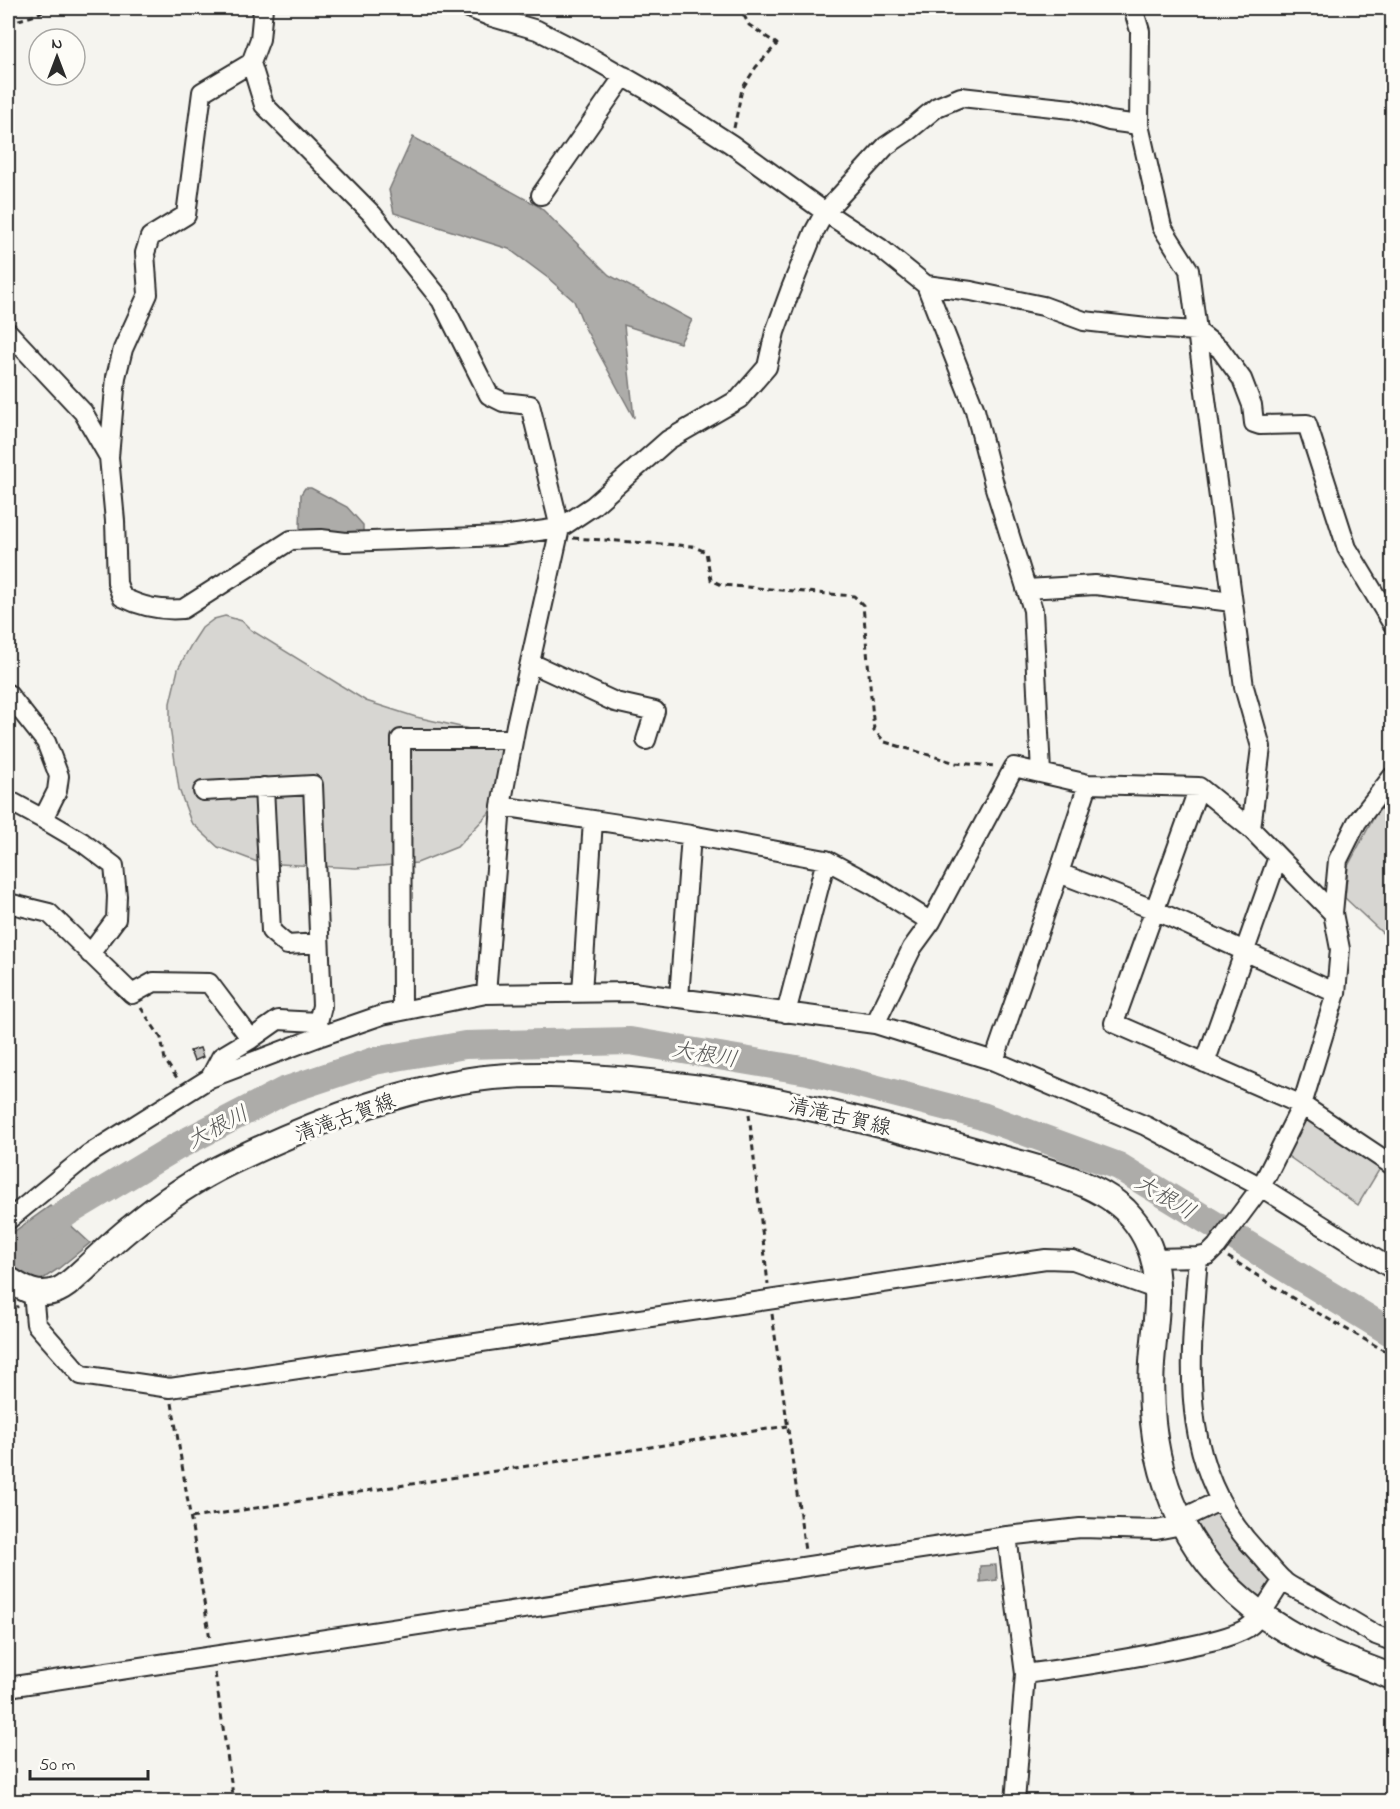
<svg xmlns="http://www.w3.org/2000/svg" width="1400" height="1809" font-family="'Indie Flower','Klee One',sans-serif">
  <style>
    .green { fill: #d7d6d2; stroke: #81807e; stroke-width: 1.5 }
    .water { fill: #adaca9; stroke: #797877; stroke-width: 1.5 }
    .lines { fill: none; stroke-linecap: round; stroke-linejoin: round }
    .river { stroke: #adaca9; stroke-width: 28 }
    .building { fill: #c2c1be; stroke: #2b2b2b; stroke-width: 1.5 }
    .minor-casing { stroke: #2b2b2b; stroke-width: 22 }
    .major-casing { stroke: #2b2b2b; stroke-width: 28 }
    .path { stroke: #2b2b2b; stroke-width: 3; stroke-dasharray: 6 4.5; stroke-linecap: butt }
    .minor { stroke: #fdfcf7; stroke-width: 18 }
    .major { stroke: #fdfcf7; stroke-width: 24 }
    .labels { text-anchor: middle; stroke-width: 6; stroke-linejoin: round; paint-order: stroke }
    .street-label { font-size: 21px; fill: #2b2b2b; stroke: #fdfcf7 }
    .water-label { font-size: 22px; font-style: italic; fill: #585857; stroke: #fdfcf7 }
  </style>
  <rect width="100%" height="100%" fill="#f5f4ef"/>
  <filter id="ink" filterUnits="userSpaceOnUse"><feTurbulence type="fractalNoise" baseFrequency=".0167" numOctaves="2"/><feDisplacementMap in="SourceGraphic" scale="12" xChannelSelector="R" yChannelSelector="G"/><feConvolveMatrix kernelMatrix="1 2 1 2 8 2 1 2 1" color-interpolation-filters="sRGB"/></filter>
  <g filter="url(#ink)">
    <path class="green" d="M225 616 242 621 251 630 366 701 416 717 483 732 507 750 505 789 489 813 457 847 417 863 356 868 260 863 218 847 191 822 179 789 170 727V703L178 669 191 645 202 628 214 619Z
      M1392 803V942L1345 898 1348 866 1380 806Z
      M1304 1116 1382 1165 1358 1205 1285 1154Z
      M1217 1510 1275 1578 1261 1603 1234 1579 1190 1522Z"/>
    <path class="water" d="M413 137 540 207 609 275 692 320 680 343 624 325 634 418 585 328 574 301 548 278 509 249 394 213 389 190Z
      M305 488H311L347 507 363 525V532L349 534 304 531 300 528 301 494Z
      M50 1206 90 1243 58 1269 8 1302V1236Z
      M996 1565 997 1580 980 1582V1566Z"/>
    <g class="lines">
      <path class="river" d="M8 1256 68 1212 176 1147 284 1091 374 1061 465 1045 630 1041 808 1071 982 1116 1118 1166 1392 1333"/>
    </g>
    <path class="building" d="M200 1048 203 1057 194 1061 190 1051Z"/>
    <g class="lines">
      <defs>
        <path id="minor" d="M263 8 260 39 251 63 264 105 372 214 441 300 489 395 503 402 530 405 560 528 516 725 501 806 486 994
          M469 8 489 16 537 30 590 57 649 91 731 144 825 212 880 248 926 285 975 410 995 488 1033 610 1041 773
          M1133 8 1140 31 1139 125 1162 227 1189 270 1244 687 1261 747 1251 829
          M251 63 202 92 186 215 150 237 145 253 148 294 123 349 116 377 109 457 115 521 117 583 122 597C142 607 160 611 183 609L291 540 321 539 346 542 502 536 560 528 593 506 668 440 739 399 767 367 775 332 790 291 814 232 825 212 886 146 908 131 937 107 961 97 1071 109 1109 121 1139 125
          M541 195 624 76
          M926 285 971 291 1043 306 1084 321 1147 328 1197 331 1220 349 1242 379 1252 405 1254 423 1260 425 1307 424 1347 548 1392 623
          M8 332 83 412 109 457
          M1026 589 1095 585 1232 602
          M531 663 615 702 655 711 646 740
          M8 694 46 742 59 776 57 791 43 819 82 842 114 866 117 896 116 919 90 954
          M264 787 271 931 287 945 319 943
          M1199 787 1114 1023 1302 1105 1392 1165
          M203 791 313 785 322 1006 318 1022
          M8 800 43 819
          M501 806 691 835 826 860 873 885 931 922
          M1059 873 1155 910 1336 993
          M8 903 49 913 132 994 154 982 209 983 251 1039 278 1020 318 1022 321 1036
          M582 993 593 820
          M679 998 691 835
          M402 1011 401 739H513
          M786 1013 826 860
          M875 1024 912 948 931 922 1014 767 1088 784 1199 787 1251 829 1333 913
          M994 1061 1059 873 1088 784
          M1205 1063 1278 857
          M210 1078 221 1057 251 1039
          M8 1220 89 1154 210 1078 321 1036 382 1015 486 994 633 992 875 1024 994 1061 1146 1126 1261 1187 1392 1269
          M1198 1257C1190 1366 1176 1466 1258 1553 1267 1562 1276 1575 1286 1583 1294 1589 1305 1593 1314 1598 1335 1611 1355 1623 1376 1635L1392 1641
          M1154 1258 1198 1257 1208 1255 1217 1246 1261 1187 1302 1105 1336 993 1340 949 1333 913 1338 860 1357 822 1392 777
          M33 1293 36 1324 81 1375 170 1388 1046 1259 1073 1260 1158 1290
          M1179 1520 1219 1501
          M1007 1536 1025 1674 1015 1802
          M1025 1674C1077 1667 1129 1659 1180 1648 1198 1644 1238 1637 1251 1625 1261 1616 1274 1593 1283 1580
          M8 1687 1007 1536 1080 1528 1156 1530 1182 1525"/>
        <path id="major" d="M8 1279C23 1289 39 1298 58 1290 68 1286 77 1276 86 1268 101 1254 116 1239 133 1226 163 1201 196 1179 231 1162 302 1128 392 1092 469 1080 523 1072 577 1075 631 1080 670 1084 709 1088 747 1095 827 1110 906 1131 984 1153 1028 1166 1091 1178 1125 1210 1170 1256 1156 1306 1152 1363 1145 1475 1187 1572 1285 1630 1318 1650 1357 1663 1392 1677"/>
      </defs>
      <use href="#minor" class="minor-casing"/>
      <use href="#major" class="major-casing"/>
      <path class="path" d="M1325 8H1363
        M8 23 36 15 48 8
        M734 128 742 89 756 67 777 44 749 25 740 8
        M573 538 692 546 706 552 711 580 722 585 854 596 863 605 874 730 885 742 956 763 995 766
        M141 1008 161 1038 165 1060 177 1078
        M749 1114 768 1284
        M1228 1257 1302 1304 1392 1355
        M8 1314 18 1306
        M772 1314 805 1551
        M172 1403 210 1639
        M191 1518 787 1426
        M215 1673 234 1802"/>
      <use href="#minor" class="minor"/>
      <use href="#major" class="major"/>
    </g>
  </g>
  <g class="labels">
    <g class="street-label">
      <text transform="translate(840 1116) rotate(13)" y="7">清滝古賀線</text>
      <text transform="translate(345 1117) rotate(-20)" y="7">清滝古賀線</text>
    </g>
    <g class="water-label">
      <text transform="translate(705 1053) rotate(10)" y="8">大根川</text>
      <text transform="translate(217 1126) rotate(-28)" y="8">大根川</text>
      <text transform="translate(1166 1196) rotate(31)" y="8">大根川</text>
    </g>
  </g>
  <rect width="1400" height="1809" fill="none" stroke="#fdfcf7" stroke-width="30"/>
  <rect x="15" y="15" width="1370" height="1779" fill="none" stroke="#2b2b2b" stroke-width="2" filter="url(#ink)"/>
  <g transform="translate(57 57)"><circle r="28" fill="#fdfcf7" stroke="#a9a8a5" stroke-width="1.5"/>
  <path d="M0-4.5L10 22L0 15L-10 22Z" fill="#2b2b2b"/>
  <text y="-9" font-size="16" font-weight="bold" text-anchor="middle" fill="#2b2b2b">N</text>
  </g>
  <path d="M30 1770v9h118v-9" fill="none" stroke="#2b2b2b" stroke-width="3"/>
  <text x="39" y="1770" font-size="18" fill="#2b2b2b" stroke="#fdfcf7" stroke-width="4.5" paint-order="stroke">50 m</text>
</svg>
